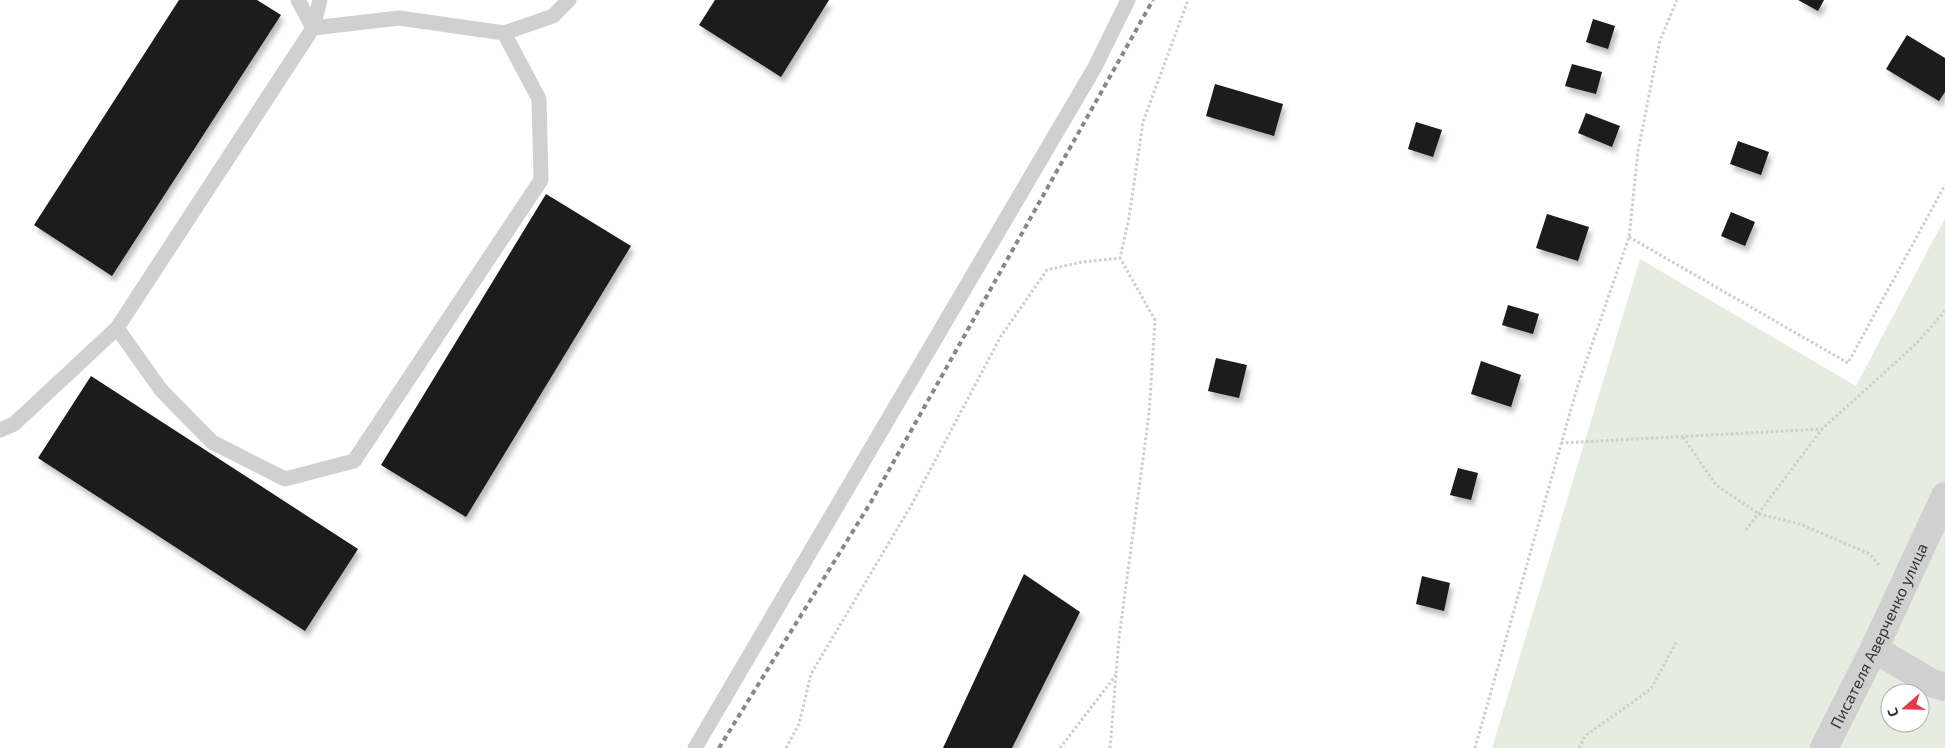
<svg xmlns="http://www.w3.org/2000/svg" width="1945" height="748" font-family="'Exo 2',sans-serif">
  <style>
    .green { fill: #e6ecdf; fill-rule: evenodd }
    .building { fill: #1a1a1a; filter: url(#shadow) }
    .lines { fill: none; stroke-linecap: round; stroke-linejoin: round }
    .path { stroke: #cdcdcd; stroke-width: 3; stroke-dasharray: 2.5 2.5; stroke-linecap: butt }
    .service { stroke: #d0d0d0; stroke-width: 15 }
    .minor { stroke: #d0d0d0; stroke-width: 28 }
    .rail { stroke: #888; stroke-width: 4; stroke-dasharray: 5 4; stroke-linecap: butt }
    .labels { text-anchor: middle; stroke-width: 5; stroke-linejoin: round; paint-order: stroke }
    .street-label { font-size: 16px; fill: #333; stroke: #fff }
  </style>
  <defs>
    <filter id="shadow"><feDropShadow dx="3" dy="5.5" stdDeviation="2.5" flood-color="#0004"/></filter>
  </defs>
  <rect width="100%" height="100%" fill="#fff"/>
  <path class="green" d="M1945 218V748H1492L1640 259 1856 386ZM1890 693H1920V723H1890Z"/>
  <path class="building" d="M179 0H257L281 15 112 276 34 225Z
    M715 0H829L781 77 699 25Z
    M1798 0H1824L1818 11Z
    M1593 19 1615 26 1608 49 1586 42Z
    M1907 35 1945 58V92L1939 101 1886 69Z
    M1572 64 1602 72 1596 94 1565 86Z
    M1215 84 1283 104 1274 136 1206 116Z
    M1586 113 1620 126 1612 147 1578 133Z
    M1416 122 1442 130 1433 157 1408 149Z
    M1738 141 1769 152 1761 175 1730 164Z
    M546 194 631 246 466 517 381 465Z
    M1731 212 1755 222 1745 246 1721 236Z
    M1547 214 1589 227 1578 261 1536 248Z
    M1508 305 1539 314 1533 334 1502 325Z
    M1216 358 1247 365 1239 398 1208 391Z
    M1481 361 1521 375 1511 407 1471 394Z
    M91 376 358 549 305 631 38 458Z
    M1458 468 1478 473 1471 500 1450 495Z
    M1024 574 1080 612 1012 748H943Z
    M1422 576 1450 583 1444 611 1416 604Z"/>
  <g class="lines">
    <path class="path" d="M1629 237 1848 363 1945 185
      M1683 437 1716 485 1759 514 1800 524 1870 554 1880 566
      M1561 443 1822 429
      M1746 530 1822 429 1917 343 1945 311
      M786 748 799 724 811 674 912 504 1001 336 1047 270 1082 262 1120 258 1129 218 1143 122 1188 0
      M1060 748 1116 675
      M1110 748 1119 638 1149 414 1155 320 1120 258
      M1475 748 1577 388 1629 237 1638 151 1660 40 1677 0
      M1579 748 1585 736 1651 689 1677 641"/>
    <path class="service" d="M298 0 313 28 320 0
      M504 33 553 16 569 0
      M0 430 14 424 117 328 313 28 399 18 504 33 539 99 541 180 354 461 285 479 212 442 161 390 117 328
      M695 748 1095 67 1128 0"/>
    <g class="minor">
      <path d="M1874 649 1932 683 1945 687"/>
      <path id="s1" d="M1824 748 1874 649 1945 496"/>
    </g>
    <path class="rail" d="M719 748 871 502 1153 0"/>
  </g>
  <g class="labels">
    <g class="street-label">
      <text dy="6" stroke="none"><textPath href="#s1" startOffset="125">Писателя Аверченко улица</textPath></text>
    </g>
  </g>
  <g transform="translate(1905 708) rotate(250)"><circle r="24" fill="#ffffff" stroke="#adadad"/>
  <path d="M0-4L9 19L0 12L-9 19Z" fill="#e63946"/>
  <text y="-8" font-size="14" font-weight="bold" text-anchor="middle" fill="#333333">С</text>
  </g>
</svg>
